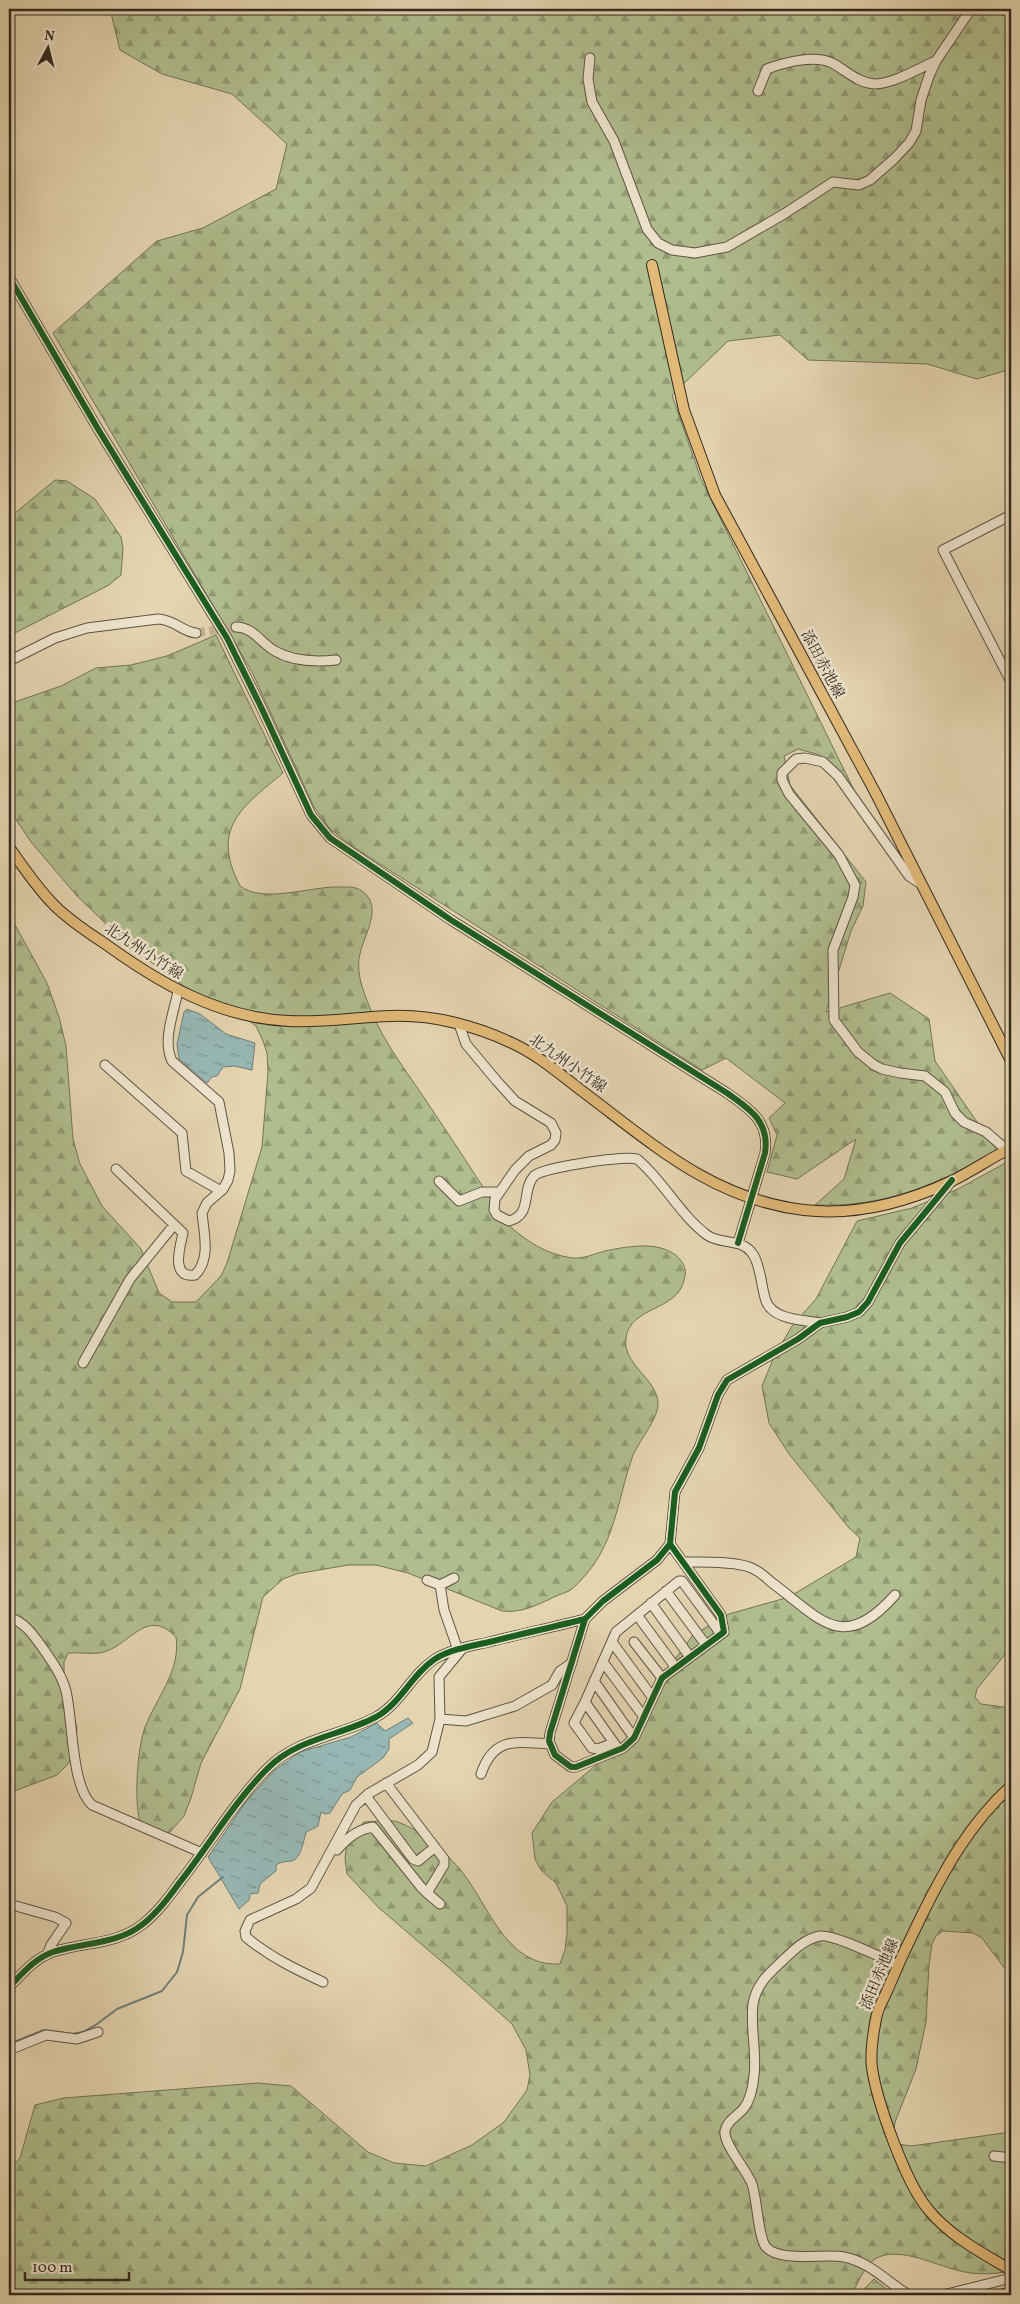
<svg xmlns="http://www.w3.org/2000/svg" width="1020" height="2304" font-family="Vollkorn,'Noto Serif JP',serif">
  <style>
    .forest { fill: url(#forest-firs); stroke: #727457 }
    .park { fill: url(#park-tufts); stroke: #727457 }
    .water { fill: url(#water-ripples); stroke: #6f7f79 }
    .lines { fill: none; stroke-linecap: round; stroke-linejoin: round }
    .stream { stroke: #6f7f79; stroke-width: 2 }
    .minor-tunnel { stroke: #c1b293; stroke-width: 9; stroke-dasharray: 9 4.5; stroke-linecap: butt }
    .minor-casing { stroke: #5f5444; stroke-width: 11 }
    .major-casing { stroke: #332a20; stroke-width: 12 }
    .minor { stroke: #ede3cc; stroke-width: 9 }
    .major { stroke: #e2ba78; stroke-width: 10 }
    .cycleway-casing { stroke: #ede3cc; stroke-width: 9 }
    .cycleway { stroke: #1b5e20; stroke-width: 6 }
    .labels { text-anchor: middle; stroke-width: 5; stroke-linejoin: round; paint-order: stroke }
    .street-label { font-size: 15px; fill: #332a20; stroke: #ede3cc }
  </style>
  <defs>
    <pattern id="forest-firs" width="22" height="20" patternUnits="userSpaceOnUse" patternTransform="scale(1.25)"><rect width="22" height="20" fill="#b0bd8e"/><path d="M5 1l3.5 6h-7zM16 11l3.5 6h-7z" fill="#909a74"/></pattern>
    <pattern id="park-tufts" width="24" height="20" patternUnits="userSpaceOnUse" patternTransform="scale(1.25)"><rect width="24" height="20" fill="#b0bd8e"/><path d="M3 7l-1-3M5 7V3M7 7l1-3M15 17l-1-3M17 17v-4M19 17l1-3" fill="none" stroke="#909a74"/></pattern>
    <pattern id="water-ripples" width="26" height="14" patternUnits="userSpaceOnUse" patternTransform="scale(1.25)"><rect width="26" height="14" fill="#97b7b4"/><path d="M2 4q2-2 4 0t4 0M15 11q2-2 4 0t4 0" fill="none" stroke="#7c9592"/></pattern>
  </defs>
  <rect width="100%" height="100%" fill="#e4d4b0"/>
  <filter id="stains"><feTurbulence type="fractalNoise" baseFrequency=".004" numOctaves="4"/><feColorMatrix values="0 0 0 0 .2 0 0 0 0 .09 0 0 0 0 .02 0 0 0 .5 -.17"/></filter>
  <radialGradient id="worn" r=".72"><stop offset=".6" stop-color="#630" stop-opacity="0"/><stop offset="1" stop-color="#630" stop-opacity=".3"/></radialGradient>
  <path class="forest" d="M110 9H1011V369L977 379 927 364 808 360 780 335 728 341 672 395 701 479 855 792 820 755 798 749 784 756 790 785 866 882 863 906 851 931 826 1012 890 993 929 1019 935 1061 997 1151C937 1184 885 1208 815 1205L844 1179 856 1139 797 1179 767 1172 777 1135 769 1118 785 1103 726 1058 702 1070 355 848 330 829 314 807 252 672 53 333 157 241 203 228 276 189 287 144 232 94 162 74 120 50Z
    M55 480 67 481 95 499 121 537 123 548 121 575 109 585 9 636V518Z
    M216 635 283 773C242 807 210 828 240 886 264 904 311 886 340 887 347 887 355 886 362 891 384 907 364 934 360 954 356 968 361 985 366 998 379 1035 401 1064 423 1096 451 1138 479 1180 506 1223 526 1241 545 1254 572 1258 583 1259 594 1254 605 1251 629 1246 666 1239 682 1262 686 1268 686 1274 684 1280 678 1311 630 1306 626 1338 622 1365 658 1379 658 1404 658 1420 638 1441 632 1458 617 1501 615 1546 580 1581 577 1584 573 1589 569 1591 562 1594 555 1596 548 1600 532 1607 520 1613 502 1611L408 1573 376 1565H348L296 1574 283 1579 263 1597 240 1689 201 1763 191 1798 184 1816 170 1832 163 1835 144 1833C132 1813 137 1749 145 1727 157 1697 181 1670 176 1637 147 1607 131 1644 104 1652 93 1655 80 1652 68 1653L64 1662V1676L77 1728 74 1751 68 1764 57 1775 9 1793V914L47 983 59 1017 66 1046 73 1139 80 1164 102 1206 141 1249 159 1293 172 1302H196L221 1276 227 1263 262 1147 268 1072 267 1053 263 1041 256 1026 245 1018 185 987 128 945 77 896 31 842 9 809V704L61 686 96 668 131 665 167 656Z
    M1011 1160V1647L977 1689 975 1697 981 1704 1011 1708V1977L982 1938 973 1933 943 1931 936 1936 932 1944 929 1965 926 2022 916 2069 895 2122 894 2129 898 2144 911 2146 1011 2132V2271C996 2274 980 2275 965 2272 940 2268 899 2244 875 2259 864 2267 857 2284 852 2295H9V2171L20 2158 35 2105 64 2098 258 2083 291 2086 368 2152 394 2163 426 2166 472 2145 504 2122 527 2090 530 2075 526 2050 512 2024 447 1966 379 1908 347 1874 345 1859 347 1841 364 1822C374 1822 389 1819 398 1822 422 1831 441 1848 458 1867 488 1901 504 1967 560 1964L565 1950 567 1934V1906L556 1883 541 1870 535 1859 532 1833 552 1802 632 1735 659 1693 676 1658 693 1635 729 1614 789 1597 856 1557 860 1538 849 1528 789 1454 769 1423 762 1386 774 1357 792 1326 816 1299 857 1221 912 1208 958 1189Z"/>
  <path class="park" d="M874 2279 894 2295H858Z
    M1011 2287V2295H972Z"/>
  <path class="water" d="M187 1009 200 1014 226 1034 255 1043 252 1070 234 1066 223 1067 217 1076 212 1077 207 1083 179 1059 177 1044 184 1012Z
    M408 1718 413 1723 389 1739V1749L383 1758 357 1777 350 1790 342 1794 330 1813 325 1814 321 1812 318 1826 306 1832C304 1839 301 1859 292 1861 285 1862 282 1861 276 1865V1871L260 1884 258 1893 250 1894 249 1900 239 1909 208 1857 245 1803 275 1770 300 1752 351 1737 377 1723 385 1731Z"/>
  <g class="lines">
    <path class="stream" d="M9 2044 44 2030 72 2034 83 2032 97 2024 117 2009 162 1991 177 1972 183 1952 187 1915 198 1897 223 1877"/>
    <path class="minor-tunnel" d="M196 633 236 627"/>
    <defs>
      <path id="minor" d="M590 58 588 79 592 102 614 141 647 229 658 243 672 250 695 253 727 247 784 214 833 182 859 185 870 180 894 159 909 143 916 131 921 100 929 76 936 61 971 9
        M758 91 767 69C785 62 816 54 834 64 848 72 858 83 875 84 893 84 919 68 936 61
        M9 277 98 429 227 638 261 707 311 815 330 838 451 920 727 1093C750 1109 770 1122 765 1153L738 1243
        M1011 515 943 550 1011 682
        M236 627C253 627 261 643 275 651 292 661 316 662 336 660
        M9 661 55 638 87 628 158 619C176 620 182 632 196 633
        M921 884 909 876 838 776 823 762 805 758 796 759 782 773V780L789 794 839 855 855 885 853 897 833 950 834 1020 858 1052 874 1065 882 1069 900 1073 925 1076 945 1092 955 1113 964 1122 986 1132 1007 1150
        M459 1024 466 1044 496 1080 515 1101 551 1123 556 1133 555 1140 551 1145 529 1156 515 1170 495 1199 494 1210 497 1215 509 1221C533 1215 521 1190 534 1176 543 1167 623 1156 637 1159 662 1179 680 1215 707 1235 721 1245 741 1238 752 1253 757 1259 758 1267 760 1274 762 1283 763 1292 766 1301 773 1320 803 1320 820 1323
        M105 1065 182 1133 186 1171 221 1191
        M116 1169 183 1233C180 1247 170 1279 195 1275 211 1259 204 1234 202 1213L207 1203 223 1189 228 1180 230 1171 229 1153 219 1102 172 1061C162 1041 174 1012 178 991
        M439 1181 459 1201 482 1192H499
        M83 1363 130 1279 174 1225
        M670 1544 721 1615 724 1632 662 1678 634 1738 623 1748 576 1767H571L555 1755 549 1741 550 1733 585 1619 603 1601 657 1560 670 1544 675 1492 699 1448 718 1395 727 1380 798 1339 820 1323 847 1317 859 1312 868 1302 900 1243 951 1182
        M685 1562C703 1562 732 1561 749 1567 757 1570 765 1576 771 1582 820 1618 842 1655 895 1595
        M427 1580 440 1585 444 1610 458 1650
        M440 1585 454 1578
        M666 1591 706 1645
        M651 1603 690 1657
        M637 1615 676 1668
        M9 1617C25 1623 32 1633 42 1647 51 1660 62 1675 66 1691 73 1720 71 1786 92 1805L202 1853
        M612 1642 653 1698
        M634 1642 662 1678
        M603 1662 644 1717
        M594 1681 634 1738
        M585 1702 574 1723 592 1748 598 1749 614 1743
        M440 1719 466 1721 515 1706 552 1685 560 1671 572 1663
        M619 1750 585 1702 616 1632 679 1581H682L721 1634
        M481 1774C494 1736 516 1742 550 1744
        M366 1796 413 1859 418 1861 435 1847
        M337 1850C346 1839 359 1829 373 1827L421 1887 427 1893 444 1865V1859L386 1783
        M427 1893 440 1904
        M16 1906 55 1917 66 1923 51 1945 47 1955
        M898 1965C882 1958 834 1934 820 1936 803 1939 791 1953 779 1964 767 1975 756 1986 753 2004 750 2027 757 2052 754 2076 753 2086 751 2099 744 2108 738 2116 727 2120 725 2131 723 2144 747 2170 752 2184 757 2198 758 2237 766 2247 781 2263 824 2253 844 2257 870 2262 887 2282 909 2295
        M323 1982C297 1970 268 1956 246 1937L245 1931 250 1920 296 1899 311 1888 356 1805 368 1794 418 1765 432 1752 440 1719 439 1677 462 1649
        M9 1987C22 1974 35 1958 53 1952 83 1942 117 1945 143 1924 158 1912 169 1897 180 1882 210 1844 234 1802 268 1768 298 1738 340 1736 376 1717 401 1703 412 1674 435 1659 451 1649 472 1646 489 1642 521 1634 553 1627 585 1619
        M9 2050 46 2035 77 2039 98 2032
        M994 2156 1011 2158
        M943 2295 1011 2278"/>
      <path id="major" d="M652 265 684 410 715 495 875 792 1011 1061
        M9 847C23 867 37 888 54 905 69 920 87 932 104 943 159 983 219 1018 289 1021 323 1023 357 1017 391 1016 432 1014 476 1026 512 1043 538 1055 560 1074 582 1091 653 1144 712 1199 804 1210 856 1216 905 1203 952 1181 972 1171 991 1158 1011 1148
        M1011 1786C970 1823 944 1870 920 1919 908 1943 897 1967 887 1991 883 2000 877 2010 876 2019 873 2034 870 2052 872 2068 877 2102 905 2181 927 2208 948 2235 982 2253 1011 2270"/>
    </defs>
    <use href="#minor" class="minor-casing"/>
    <use href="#major" class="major-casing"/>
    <use href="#minor" class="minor"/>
    <use href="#major" class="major"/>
    <defs>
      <path id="cycleway" d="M9 277 98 429 227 638 261 707 311 815 330 838 451 920 727 1093C750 1109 770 1122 765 1153L738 1243
        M670 1544 721 1615 724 1632 662 1678 634 1738 623 1748 576 1767H571L555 1755 549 1741 550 1733 585 1619 603 1601 657 1560 670 1544 675 1492 699 1448 718 1395 727 1380 798 1339 820 1323 847 1317 859 1312 868 1302 900 1243 952 1180
        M9 1987C22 1974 35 1958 53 1952 83 1942 117 1945 143 1924 158 1912 169 1897 180 1882 210 1844 234 1802 268 1768 298 1738 340 1736 376 1717 401 1703 412 1674 435 1659 451 1649 472 1646 489 1642 521 1634 553 1627 585 1619"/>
    </defs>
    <use href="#cycleway" class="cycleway-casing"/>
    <use href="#cycleway" class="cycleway"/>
  </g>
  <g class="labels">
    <g class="street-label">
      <text transform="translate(823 664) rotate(62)" y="5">添田赤池線</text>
      <text transform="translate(144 951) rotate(33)" y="5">北九州小竹線</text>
      <text transform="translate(568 1063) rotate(35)" y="5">北九州小竹線</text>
      <text transform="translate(879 1974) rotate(-67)" y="5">添田赤池線</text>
    </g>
  </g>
  <rect width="1020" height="2304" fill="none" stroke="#e4d4b0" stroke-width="30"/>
  <rect x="10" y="10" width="1000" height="2284" fill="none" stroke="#332a20" stroke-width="2.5"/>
  <rect x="15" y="15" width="990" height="2274" fill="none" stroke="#332a20"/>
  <g transform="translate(48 48) rotate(7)" stroke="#ede3cc" stroke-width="4" paint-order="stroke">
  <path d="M0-4L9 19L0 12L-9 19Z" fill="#332a20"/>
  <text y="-8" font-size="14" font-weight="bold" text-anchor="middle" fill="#332a20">N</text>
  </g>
  <path d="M25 2272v8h104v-8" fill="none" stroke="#332a20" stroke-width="2.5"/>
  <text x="32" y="2272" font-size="15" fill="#332a20" stroke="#ede3cc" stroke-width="4" paint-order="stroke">100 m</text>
  <rect width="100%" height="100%" filter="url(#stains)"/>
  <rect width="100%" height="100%" fill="url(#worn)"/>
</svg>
